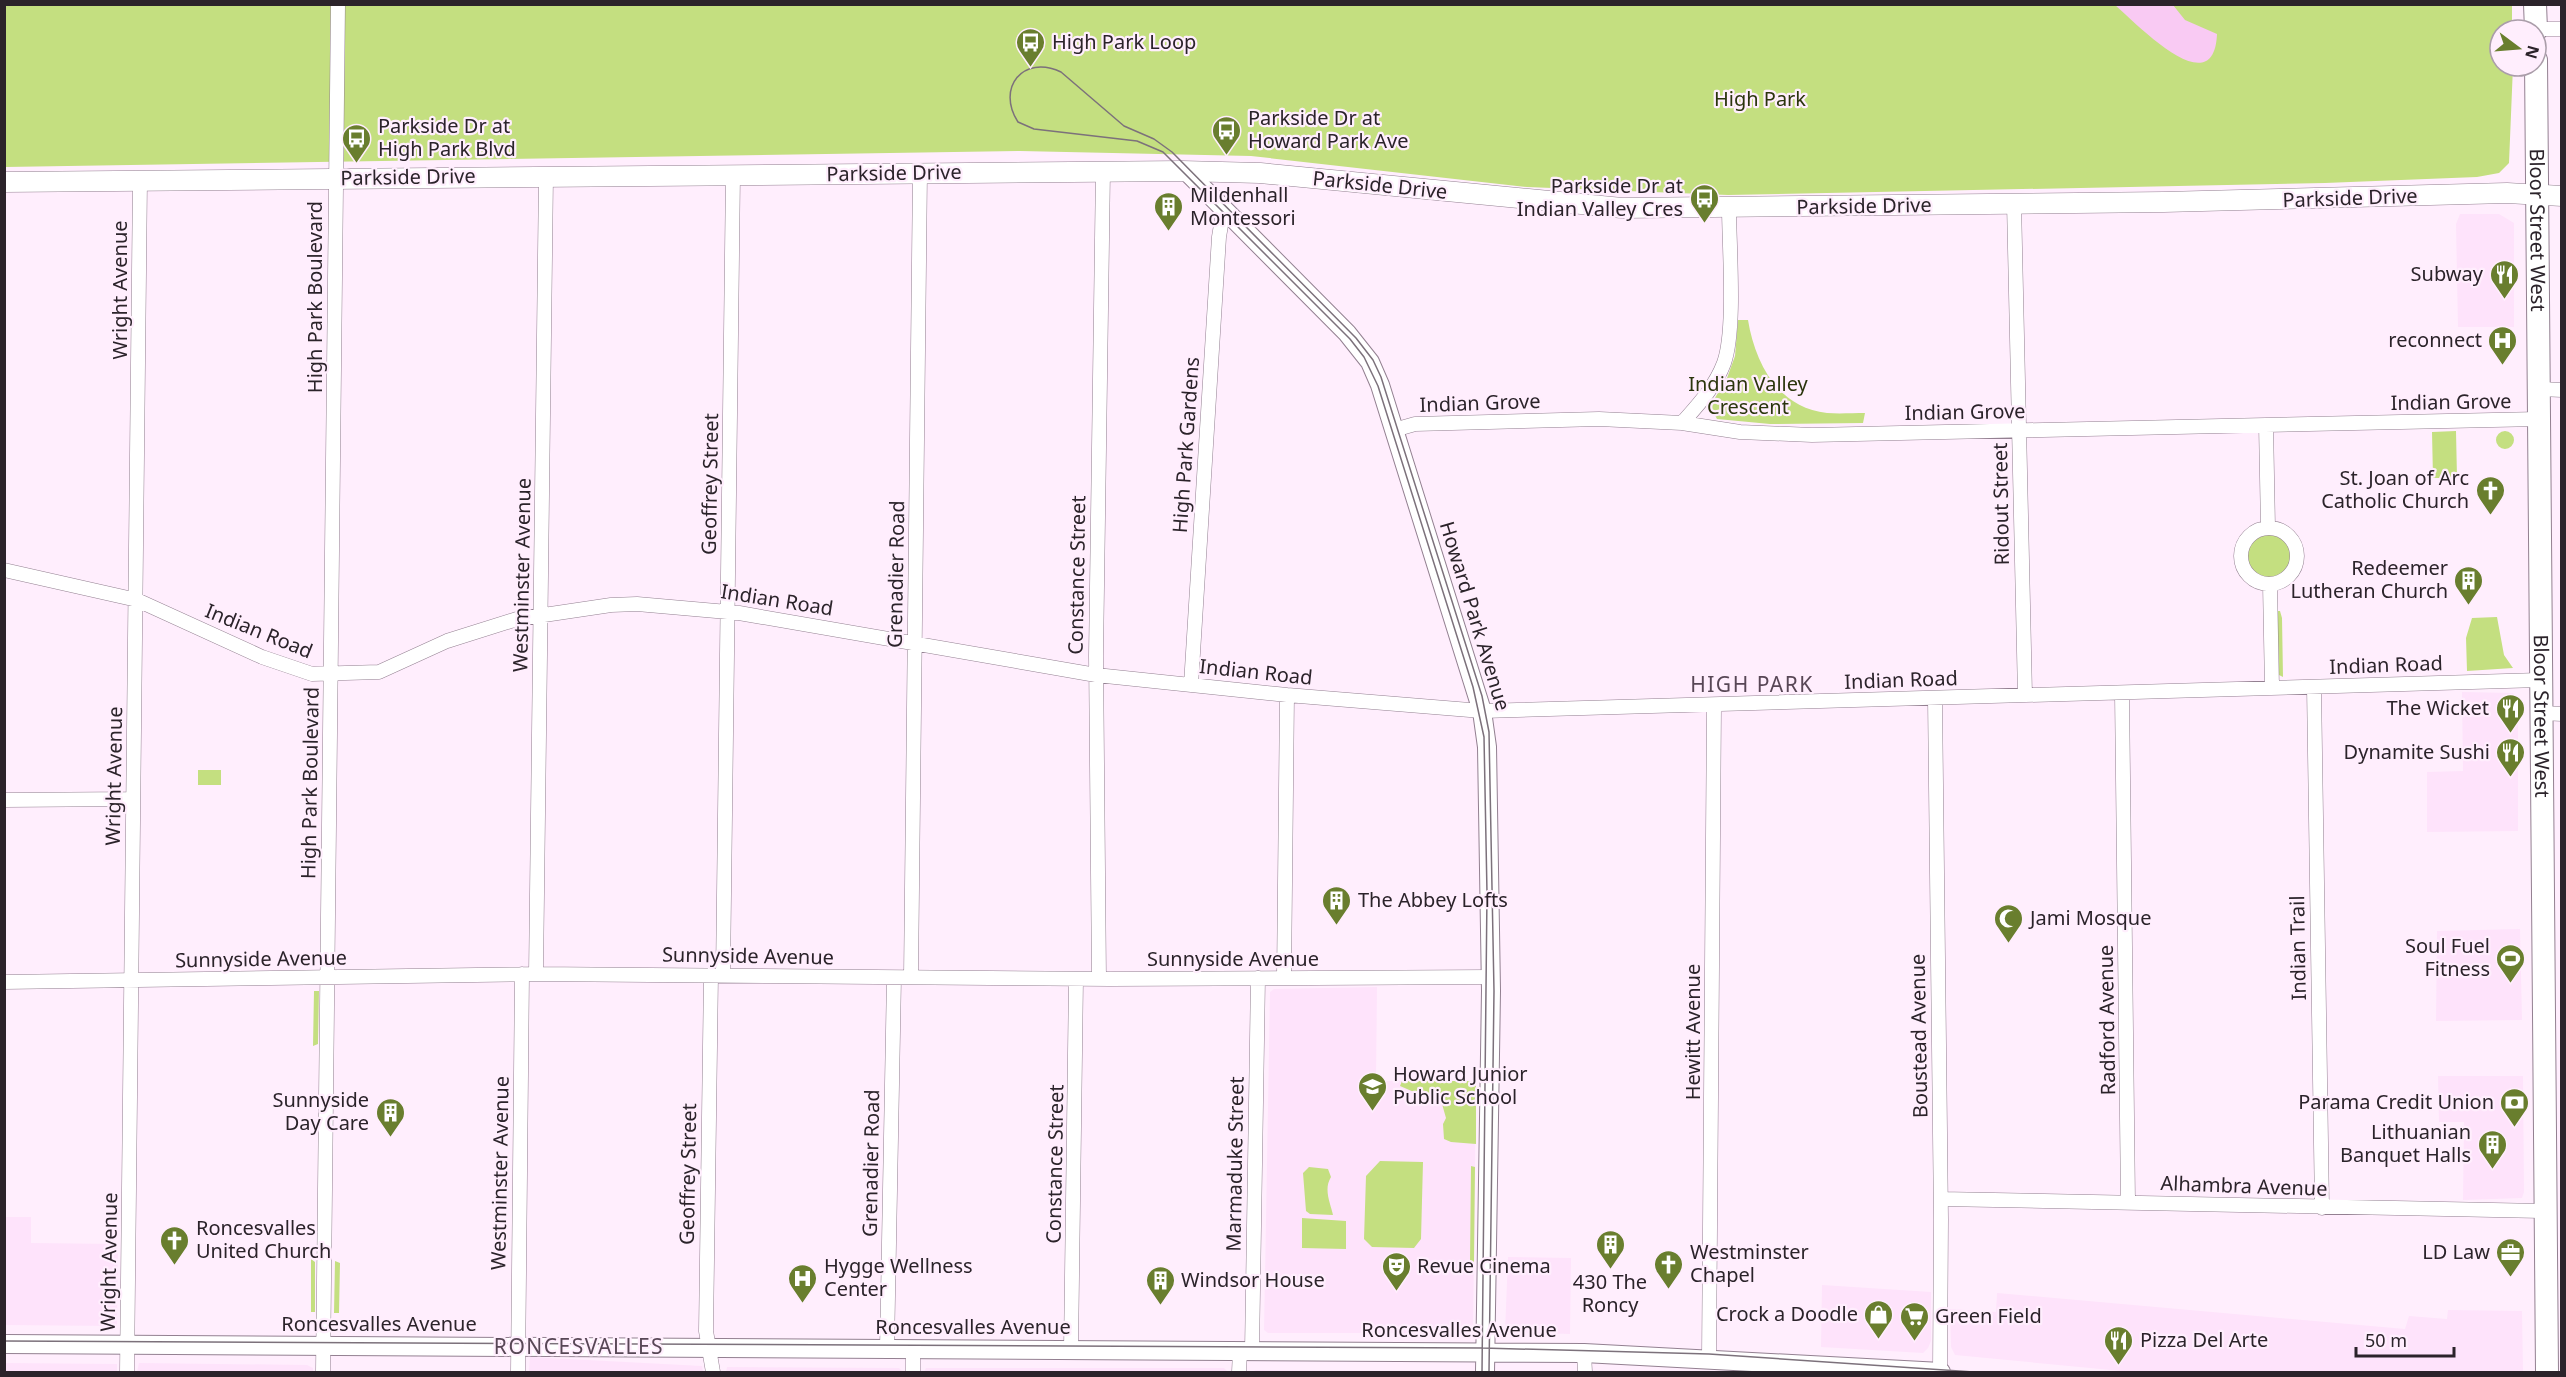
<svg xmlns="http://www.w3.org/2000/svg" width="2566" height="1377" font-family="'Noto Sans',sans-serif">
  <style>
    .built { fill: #fee3fb }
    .green { fill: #c4df80 }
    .water { fill: #f9caf3 }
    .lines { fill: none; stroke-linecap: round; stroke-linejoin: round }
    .minor-casing { stroke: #938091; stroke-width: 15 }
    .tertiary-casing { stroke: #938091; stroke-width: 20 }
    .secondary-casing { stroke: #938091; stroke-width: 21 }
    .primary-casing { stroke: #938091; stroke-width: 24 }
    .minor { stroke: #fff; stroke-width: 14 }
    .tertiary { stroke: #fff; stroke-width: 18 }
    .secondary { stroke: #fff; stroke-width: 20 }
    .primary { stroke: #fff; stroke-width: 22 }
    .tram { stroke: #7c717b; stroke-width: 1.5 }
    .labels { text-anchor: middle; stroke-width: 4.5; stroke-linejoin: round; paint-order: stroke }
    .poi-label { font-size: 20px; fill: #2b232a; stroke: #ffeefd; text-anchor: start }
    .park-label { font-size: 20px; fill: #2b350d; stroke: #ffeefd }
    .street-label { font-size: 20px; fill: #2b232a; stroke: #ffeefd }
    .neighbourhood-label { font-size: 21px; letter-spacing: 1.5px; fill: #584756; stroke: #ffeefd }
  </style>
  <rect width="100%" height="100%" fill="#ffeefd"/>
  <path class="built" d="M2460 214H2499L2514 223V327H2458L2456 224Z
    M2462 692 2513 693 2518 701V831L2427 832V772L2463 771Z
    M2520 929 2522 1020 2436 1021 2437 931Z
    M1377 987 1376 1081H1476L1473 1330 1466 1333H1268L1264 1330 1265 1277 1270 992 1274 989Z
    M2438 1076H2523L2524 1192 2522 1198 2463 1200 2464 1122H2439Z
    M5 1217H31V1243L118 1244 117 1326 5 1325Z
    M1508 1257 1571 1258 1570 1334 1505 1332Z
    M1822 1285 1931 1292V1341L1928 1348 1923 1353 1821 1347Z
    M1997 1293 2405 1329 2409 1316 2447 1319 2448 1310 2522 1311 2523 1372H2132L1955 1355 1951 1347 1950 1309 1996 1312Z
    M530 1357 702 1366 703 1372H529Z
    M5 1363 117 1364V1372H5Z
    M139 1363 307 1365 313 1368V1372H137Z
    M727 1367 899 1368 903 1372H726Z
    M926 1368H1224L1228 1372H924Z
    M1256 1370 1470 1372H1251Z"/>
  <path class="green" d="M2512 4V30H2500V66H2513L2509 163 2499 173 2477 177 2325 183 1728 195 1527 187 1251 156 1020 151 5 167 4 5Z
    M1738 320H1748C1755 363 1778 408 1827 413 1839 414 1853 413 1865 413L1863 423 1770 424 1717 419 1710 406 1727 378 1735 356Z
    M2496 440a9 9 0 1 1 18 0a9 9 0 1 1-18 0Z
    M2456 431 2457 478H2433L2432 432Z
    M2247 556a22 22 0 1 1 44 0a22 22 0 1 1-44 0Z
    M2277 611H2280L2282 618 2283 677 2279 675Z
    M2497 617 2504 655 2513 668 2467 671 2466 638 2472 618Z
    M198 770H221V785H198Z
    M314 991H319L318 1044 313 1046Z
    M1402 1081H1476V1144L1451 1142 1444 1139 1443 1124 1446 1118 1442 1104 1400 1086Z
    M1380 1161 1423 1162 1421 1239 1414 1248 1372 1247 1364 1239 1366 1176Z
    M1471 1166 1475 1167 1474 1262H1470Z
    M1309 1167 1328 1169 1331 1177C1323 1190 1331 1204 1333 1215L1310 1214 1306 1211 1303 1173Z
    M1302 1218 1346 1221V1249L1302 1248Z
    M311 1259 315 1262V1312H311Z
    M335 1261 340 1263 339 1313H334Z"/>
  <path class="water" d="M2115 5H2173L2185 20 2217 34C2214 105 2138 25 2115 5Z"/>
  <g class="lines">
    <defs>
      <path id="minor" d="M2536 29H2562
        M2014 203 2025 695
        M2540 389 2562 390
        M1682 423C1698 405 1715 387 1724 363 1736 329 1729 246 1729 207
        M2266 425 2268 527
        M1394 430 1415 424 1599 419 1682 423 1740 432 1812 435 2539 419
        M2241 556a28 28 0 1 1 56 0a28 28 0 1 1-56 0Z
        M4 570 137 600 262 657 312 674 379 672 447 641 517 619 611 605 637 604 739 613 1096 675 1287 695 1482 711 2540 680
        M2270 584 2272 688
        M1191 685 1219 237 1224 207
        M2314 687 2322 1208
        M2122 693 2128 1202
        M1935 698 1941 1219 1940 1372
        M2542 713 2562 714
        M4 800 133 799
        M536 974 546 176
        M711 975 706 1331 713 1372
        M723 975 733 174
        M911 977 920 172
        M1284 978 1287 695
        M1099 979 1096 656 1103 170
        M4 982 536 974 1110 979 1491 977
        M1941 1199 2546 1211
        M887 1349 894 978
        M1071 1350 1076 979
        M1252 1351 1258 978
        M1584 1353 1585 1372
        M1709 1358 1714 706
        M127 1372 140 180
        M323 1372 338 4
        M518 1372 522 974
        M913 1372V1349
        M1239 1372 1240 1351"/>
      <path id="tertiary" d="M1186 171 1347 333 1370 362 1380 385 1482 711 1487 747 1491 991 1485 1372
        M4 1344 1584 1353 1941 1372"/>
      <path id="secondary" d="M4 182 1182 171 1260 173 1622 208 2164 202 2507 193 2562 196"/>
      <g id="primary">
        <path d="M2535 4 2536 30"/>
        <path id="s1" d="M2536 60 2547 1372"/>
      </g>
    </defs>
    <use href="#minor" class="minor-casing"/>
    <use href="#tertiary" class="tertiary-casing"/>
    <use href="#secondary" class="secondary-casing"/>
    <use href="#primary" class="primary-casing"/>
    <use href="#minor" class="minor"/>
    <use href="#tertiary" class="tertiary"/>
    <use href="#secondary" class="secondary"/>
    <use href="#primary" class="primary"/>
    <path class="tram" d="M4 1341 1483 1348 1709 1354 1974 1372
      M1482 1372 1487 893 1484 737 1473 687 1378 386 1364 357 1350 339 1163 152 1137 141 1034 129 1018 122C996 88 1023 54 1061 72L1124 126 1154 139 1172 152 1356 338 1373 360 1381 377 1482 696 1489 732 1494 991 1489 1372"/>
  </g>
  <defs>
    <symbol id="bus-pin" viewBox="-11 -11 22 30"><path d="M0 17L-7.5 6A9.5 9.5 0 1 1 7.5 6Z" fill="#697e2e" stroke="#ffeefd"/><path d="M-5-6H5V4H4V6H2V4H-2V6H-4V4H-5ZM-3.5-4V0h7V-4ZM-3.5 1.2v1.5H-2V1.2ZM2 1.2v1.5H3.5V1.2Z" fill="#fff"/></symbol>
    <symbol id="building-pin" viewBox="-11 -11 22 30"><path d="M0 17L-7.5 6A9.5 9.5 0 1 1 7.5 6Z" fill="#697e2e" stroke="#ffeefd"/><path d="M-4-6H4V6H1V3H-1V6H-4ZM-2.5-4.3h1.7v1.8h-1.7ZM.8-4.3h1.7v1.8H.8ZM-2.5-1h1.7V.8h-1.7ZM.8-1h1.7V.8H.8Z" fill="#fff"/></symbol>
    <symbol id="restaurant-pin" viewBox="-11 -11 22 30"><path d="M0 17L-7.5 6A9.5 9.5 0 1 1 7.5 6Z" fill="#697e2e" stroke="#ffeefd"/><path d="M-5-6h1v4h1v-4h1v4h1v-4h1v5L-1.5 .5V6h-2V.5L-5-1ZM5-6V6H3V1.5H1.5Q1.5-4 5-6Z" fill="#fff"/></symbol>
    <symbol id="hospital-pin" viewBox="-11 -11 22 30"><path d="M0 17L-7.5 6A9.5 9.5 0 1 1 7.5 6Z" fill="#697e2e" stroke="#ffeefd"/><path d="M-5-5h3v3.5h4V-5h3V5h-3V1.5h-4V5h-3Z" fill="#fff"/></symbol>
    <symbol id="church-pin" viewBox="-11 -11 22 30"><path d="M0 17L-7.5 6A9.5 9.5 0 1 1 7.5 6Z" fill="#697e2e" stroke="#ffeefd"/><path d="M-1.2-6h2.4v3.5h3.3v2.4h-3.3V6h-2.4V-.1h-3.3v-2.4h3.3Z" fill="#fff"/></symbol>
    <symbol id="mosque-pin" viewBox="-11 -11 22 30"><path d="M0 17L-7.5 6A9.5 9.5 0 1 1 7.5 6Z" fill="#697e2e" stroke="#ffeefd"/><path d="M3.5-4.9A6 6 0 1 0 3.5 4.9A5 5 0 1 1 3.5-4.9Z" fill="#fff"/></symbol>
    <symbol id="stadium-pin" viewBox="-11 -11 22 30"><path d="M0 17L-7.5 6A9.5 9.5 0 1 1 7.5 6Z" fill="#697e2e" stroke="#ffeefd"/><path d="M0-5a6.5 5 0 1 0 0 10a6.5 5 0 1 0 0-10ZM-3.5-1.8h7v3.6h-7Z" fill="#fff"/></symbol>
    <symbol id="school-pin" viewBox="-11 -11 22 30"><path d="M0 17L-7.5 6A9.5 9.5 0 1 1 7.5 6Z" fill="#697e2e" stroke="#ffeefd"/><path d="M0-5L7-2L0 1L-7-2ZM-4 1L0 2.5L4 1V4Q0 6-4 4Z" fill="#fff"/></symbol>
    <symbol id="bank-pin" viewBox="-11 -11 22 30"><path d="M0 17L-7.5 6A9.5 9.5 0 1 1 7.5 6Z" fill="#697e2e" stroke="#ffeefd"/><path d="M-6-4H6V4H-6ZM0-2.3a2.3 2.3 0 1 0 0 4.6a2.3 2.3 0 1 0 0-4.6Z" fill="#fff"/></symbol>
    <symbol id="office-pin" viewBox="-11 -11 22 30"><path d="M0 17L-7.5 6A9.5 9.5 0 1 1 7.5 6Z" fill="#697e2e" stroke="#ffeefd"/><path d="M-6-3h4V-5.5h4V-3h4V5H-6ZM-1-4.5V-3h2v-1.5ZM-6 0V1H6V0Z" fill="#fff"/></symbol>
    <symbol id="theatre-pin" viewBox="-11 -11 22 30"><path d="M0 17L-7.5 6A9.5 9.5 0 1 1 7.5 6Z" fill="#697e2e" stroke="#ffeefd"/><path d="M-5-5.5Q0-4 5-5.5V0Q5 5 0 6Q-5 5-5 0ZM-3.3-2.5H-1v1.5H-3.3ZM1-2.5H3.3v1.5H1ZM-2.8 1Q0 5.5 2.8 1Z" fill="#fff"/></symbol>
    <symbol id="shop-pin" viewBox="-11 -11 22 30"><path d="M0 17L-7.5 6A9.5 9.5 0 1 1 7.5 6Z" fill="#697e2e" stroke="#ffeefd"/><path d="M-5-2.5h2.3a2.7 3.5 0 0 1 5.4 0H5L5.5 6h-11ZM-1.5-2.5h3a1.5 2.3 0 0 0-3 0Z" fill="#fff"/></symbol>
    <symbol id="supermarket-pin" viewBox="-11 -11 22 30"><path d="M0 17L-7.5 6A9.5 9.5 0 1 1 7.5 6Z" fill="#697e2e" stroke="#ffeefd"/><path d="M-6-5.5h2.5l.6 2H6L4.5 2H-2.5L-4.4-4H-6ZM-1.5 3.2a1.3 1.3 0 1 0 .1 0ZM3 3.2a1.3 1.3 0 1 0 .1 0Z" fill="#fff"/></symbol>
  </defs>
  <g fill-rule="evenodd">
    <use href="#bus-pin" x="1014" y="26" width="33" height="45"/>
    <use href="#bus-pin" x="1210" y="114" width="33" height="45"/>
    <use href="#bus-pin" x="340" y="122" width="33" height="45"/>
    <use href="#bus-pin" x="1688" y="182" width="33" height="45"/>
    <use href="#building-pin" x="1152" y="190" width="33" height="45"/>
    <use href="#restaurant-pin" x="2488" y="258" width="33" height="45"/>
    <use href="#hospital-pin" x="2486" y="324" width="33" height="45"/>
    <use href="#church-pin" x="2474" y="474" width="33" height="45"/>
    <use href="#building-pin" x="2452" y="564" width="33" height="45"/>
    <use href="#restaurant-pin" x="2494" y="692" width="33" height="45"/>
    <use href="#restaurant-pin" x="2494" y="736" width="33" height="45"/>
    <use href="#building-pin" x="1320" y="884" width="33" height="45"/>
    <use href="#mosque-pin" x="1992" y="902" width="33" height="45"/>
    <use href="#stadium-pin" x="2494" y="942" width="33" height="45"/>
    <use href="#school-pin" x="1356" y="1070" width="33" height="45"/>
    <use href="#bank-pin" x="2498" y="1086" width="33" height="45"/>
    <use href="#building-pin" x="374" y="1096" width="33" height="45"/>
    <use href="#building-pin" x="2476" y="1128" width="33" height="45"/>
    <use href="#church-pin" x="158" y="1224" width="33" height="45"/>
    <use href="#building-pin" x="1594" y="1228" width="33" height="45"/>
    <use href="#office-pin" x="2494" y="1236" width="33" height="45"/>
    <use href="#church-pin" x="1652" y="1248" width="33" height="45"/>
    <use href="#theatre-pin" x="1380" y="1250" width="33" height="45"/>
    <use href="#hospital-pin" x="786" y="1262" width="33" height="45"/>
    <use href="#building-pin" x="1144" y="1264" width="33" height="45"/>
    <use href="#shop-pin" x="1862" y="1298" width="33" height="45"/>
    <use href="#supermarket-pin" x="1898" y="1300" width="33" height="45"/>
    <use href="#restaurant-pin" x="2102" y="1324" width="33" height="45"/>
  </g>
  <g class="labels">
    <g class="poi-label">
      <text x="1052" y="49">High Park Loop</text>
      <text x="1248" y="125">Parkside Dr at<tspan x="1248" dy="23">Howard Park Ave</tspan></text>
      <text x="378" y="133">Parkside Dr at<tspan x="378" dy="23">High Park Blvd</tspan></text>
      <text x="1683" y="193" text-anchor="end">Parkside Dr at<tspan x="1683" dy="23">Indian Valley Cres</tspan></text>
      <text x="1190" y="202">Mildenhall<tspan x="1190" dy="23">Montessori</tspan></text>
      <text x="2483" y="281" text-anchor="end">Subway</text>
      <text x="2482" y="347" text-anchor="end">reconnect</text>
      <text x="2469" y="485" text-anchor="end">St. Joan of Arc<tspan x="2469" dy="23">Catholic Church</tspan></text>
      <text x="2448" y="575" text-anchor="end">Redeemer<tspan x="2448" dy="23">Lutheran Church</tspan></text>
      <text x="2489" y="715" text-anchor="end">The Wicket</text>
      <text x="2490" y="759" text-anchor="end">Dynamite Sushi</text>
      <text x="1358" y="907">The Abbey Lofts</text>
      <text x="2030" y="925">Jami Mosque</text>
      <text x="2490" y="953" text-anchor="end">Soul Fuel<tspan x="2490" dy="23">Fitness</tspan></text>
      <text x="1393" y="1081">Howard Junior<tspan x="1393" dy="23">Public School</tspan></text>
      <text x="369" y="1107" text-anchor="end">Sunnyside<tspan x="369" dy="23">Day Care</tspan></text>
      <text x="2494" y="1109" text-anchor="end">Parama Credit Union</text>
      <text x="2471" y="1139" text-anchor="end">Lithuanian<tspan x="2471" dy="23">Banquet Halls</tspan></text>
      <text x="196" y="1235">Roncesvalles<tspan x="196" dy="23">United Church</tspan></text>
      <text x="1690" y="1259">Westminster<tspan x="1690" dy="23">Chapel</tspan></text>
      <text x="2490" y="1259" text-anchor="end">LD Law</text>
      <text x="824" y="1273">Hygge Wellness<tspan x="824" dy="23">Center</tspan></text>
      <text x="1417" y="1273">Revue Cinema</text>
      <text x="1181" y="1287">Windsor House</text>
      <text x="1610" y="1289" text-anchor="middle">430 The<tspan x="1610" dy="23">Roncy</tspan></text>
      <text x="1858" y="1321" text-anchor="end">Crock a Doodle</text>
      <text x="1935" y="1323">Green Field</text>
      <text x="2140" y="1347">Pizza Del Arte</text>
    </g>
    <g class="park-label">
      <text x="1760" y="106">High Park</text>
      <text x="1748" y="391">Indian Valley<tspan x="1748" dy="23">Crescent</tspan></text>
    </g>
    <g class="street-label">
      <text transform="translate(894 173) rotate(-1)" y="7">Parkside Drive</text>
      <text transform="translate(408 177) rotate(-1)" y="7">Parkside Drive</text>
      <text transform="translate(1380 185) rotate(6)" y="7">Parkside Drive</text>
      <text transform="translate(2350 198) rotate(-2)" y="7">Parkside Drive</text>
      <text transform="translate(1864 206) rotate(-1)" y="7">Parkside Drive</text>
      <text dy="7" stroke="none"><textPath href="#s1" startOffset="170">Bloor Street West</textPath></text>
      <text transform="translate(120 290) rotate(-90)" y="7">Wright Avenue</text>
      <text transform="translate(315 297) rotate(-90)" y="7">High Park Boulevard</text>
      <text transform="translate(2451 402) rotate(-1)" y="7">Indian Grove</text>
      <text transform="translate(1480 403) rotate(-2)" y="7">Indian Grove</text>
      <text transform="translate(1965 412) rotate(-1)" y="7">Indian Grove</text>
      <text transform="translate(1186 445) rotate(-86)" y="7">High Park Gardens</text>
      <text transform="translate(710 484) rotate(-89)" y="7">Geoffrey Street</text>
      <text transform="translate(2001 504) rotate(-91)" y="7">Ridout Street</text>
      <text transform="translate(896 574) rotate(-89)" y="7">Grenadier Road</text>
      <text transform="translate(522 575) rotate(-89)" y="7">Westminster Avenue</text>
      <text transform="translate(1077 575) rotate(-89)" y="7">Constance Street</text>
      <text transform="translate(777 600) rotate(9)" y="7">Indian Road</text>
      <text transform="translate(1475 616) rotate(73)" y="7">Howard Park Avenue</text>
      <text transform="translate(259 631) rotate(22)" y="7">Indian Road</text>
      <text transform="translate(2386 665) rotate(-2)" y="7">Indian Road</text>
      <text transform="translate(1256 672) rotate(6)" y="7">Indian Road</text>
      <text transform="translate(1901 680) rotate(-2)" y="7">Indian Road</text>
      <text dy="7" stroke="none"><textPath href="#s1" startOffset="656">Bloor Street West</textPath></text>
      <text transform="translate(114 776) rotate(-89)" y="7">Wright Avenue</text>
      <text transform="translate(310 783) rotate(-89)" y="7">High Park Boulevard</text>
      <text transform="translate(2298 948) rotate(-91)" y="7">Indian Trail</text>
      <text transform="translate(748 956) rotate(1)" y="7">Sunnyside Avenue</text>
      <text transform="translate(261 959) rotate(-1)" y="7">Sunnyside Avenue</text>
      <text x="1233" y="966">Sunnyside Avenue</text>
      <text transform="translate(2107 1020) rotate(-91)" y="7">Radford Avenue</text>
      <text transform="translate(1693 1032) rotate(-90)" y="7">Hewitt Avenue</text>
      <text transform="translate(1919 1036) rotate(-91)" y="7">Boustead Avenue</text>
      <text transform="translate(871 1163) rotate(-89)" y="7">Grenadier Road</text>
      <text transform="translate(1055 1164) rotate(-89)" y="7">Constance Street</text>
      <text transform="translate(1235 1164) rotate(-89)" y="7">Marmaduke Street</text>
      <text transform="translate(500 1173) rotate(-89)" y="7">Westminster Avenue</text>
      <text transform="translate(688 1174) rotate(-89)" y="7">Geoffrey Street</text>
      <text transform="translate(2244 1186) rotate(2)" y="7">Alhambra Avenue</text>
      <text transform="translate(109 1262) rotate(-89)" y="7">Wright Avenue</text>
      <text x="379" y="1331">Roncesvalles Avenue</text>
      <text x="973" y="1334">Roncesvalles Avenue</text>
      <text x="1459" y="1337">Roncesvalles Avenue</text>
    </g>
    <g class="neighbourhood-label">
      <text x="1752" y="692">HIGH PARK</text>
      <text x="579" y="1354">RONCESVALLES</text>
    </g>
  </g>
  <rect width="2566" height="1377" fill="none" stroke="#2b232a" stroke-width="12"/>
  <g transform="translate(2518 48) rotate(106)"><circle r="28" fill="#ffeefd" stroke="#aa9da9" stroke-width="1.5"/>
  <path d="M0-4.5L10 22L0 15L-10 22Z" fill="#697e2e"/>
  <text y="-9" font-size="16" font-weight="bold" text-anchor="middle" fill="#2b232a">N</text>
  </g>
  <path d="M2356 1347v9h98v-9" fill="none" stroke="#2b232a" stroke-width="3"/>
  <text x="2365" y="1347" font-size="18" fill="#2b232a" stroke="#ffeefd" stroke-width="4.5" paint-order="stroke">50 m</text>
</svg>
